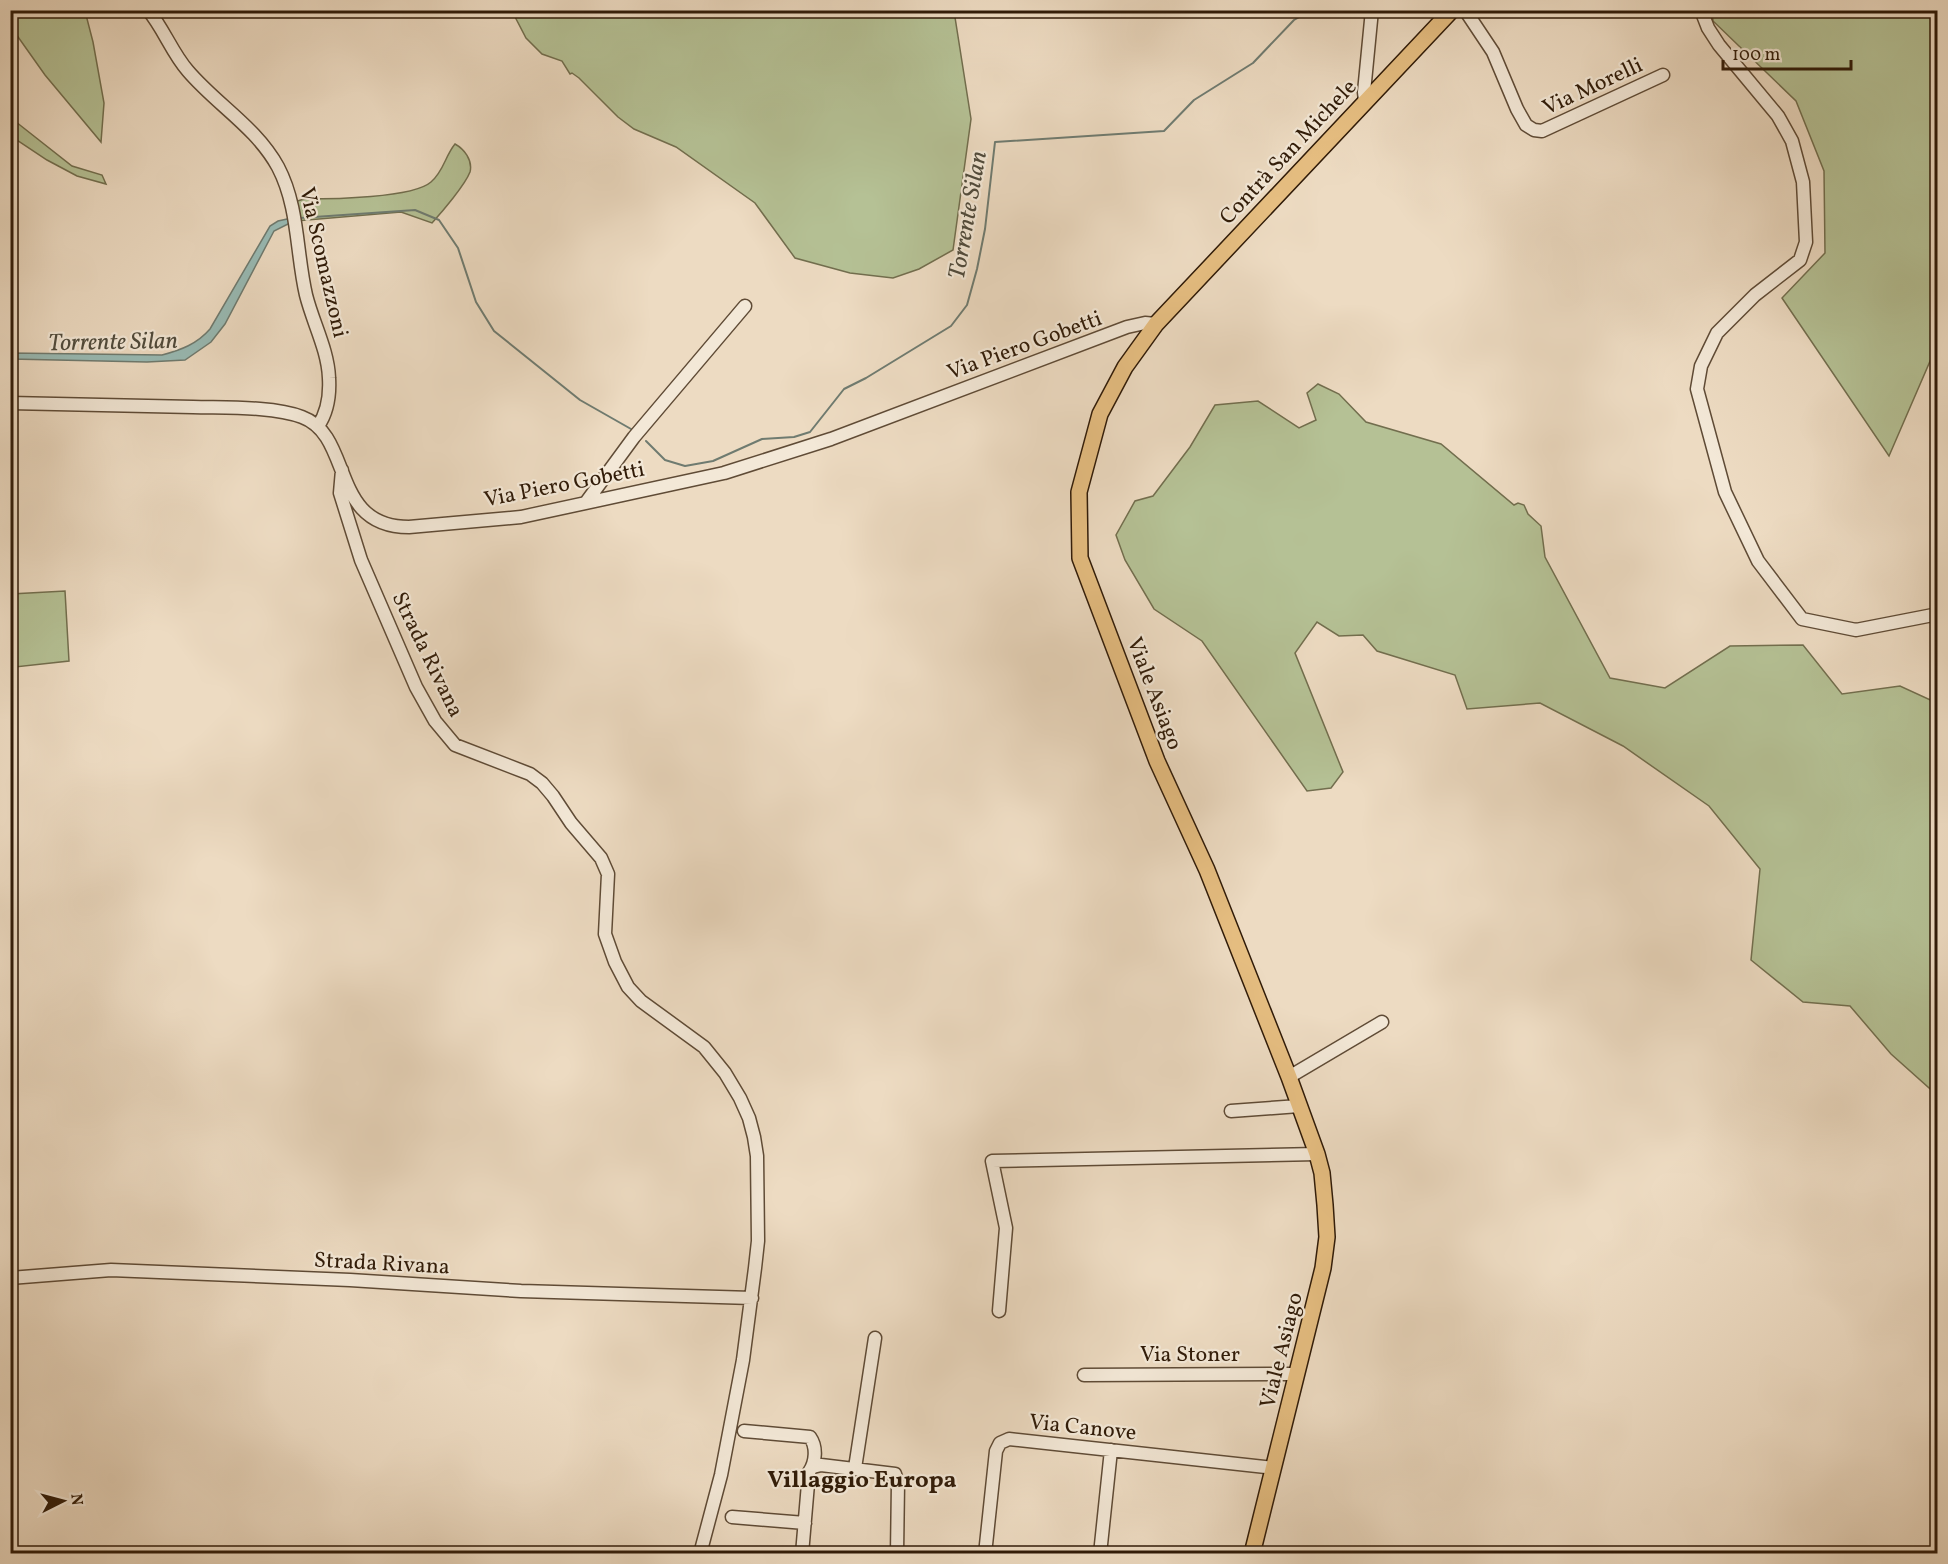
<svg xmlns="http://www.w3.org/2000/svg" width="1948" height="1564" font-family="Vollkorn,serif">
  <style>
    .green { fill: #b5c195; stroke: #726e4e; stroke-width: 1.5 }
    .water { fill: #99bbb5; stroke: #6f7b70; stroke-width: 1.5 }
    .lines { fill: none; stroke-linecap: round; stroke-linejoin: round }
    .stream { stroke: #6f7b70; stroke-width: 2 }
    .minor-casing { stroke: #5f4b36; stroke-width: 15 }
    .major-casing { stroke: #301b08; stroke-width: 18 }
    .minor { stroke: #f3e8d7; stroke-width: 12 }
    .major { stroke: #e6be81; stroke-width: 15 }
    .labels { text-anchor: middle; stroke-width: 4.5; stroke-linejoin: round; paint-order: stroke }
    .street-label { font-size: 22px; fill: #301b08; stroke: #f3e8d7 }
    .water-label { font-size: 24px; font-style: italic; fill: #504b3c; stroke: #f3e8d7 }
    .neighbourhood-label { font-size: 24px; font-weight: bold; fill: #301b08; stroke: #f3e8d7 }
  </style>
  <rect width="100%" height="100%" fill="#eddbc2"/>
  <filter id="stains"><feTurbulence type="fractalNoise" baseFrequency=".00333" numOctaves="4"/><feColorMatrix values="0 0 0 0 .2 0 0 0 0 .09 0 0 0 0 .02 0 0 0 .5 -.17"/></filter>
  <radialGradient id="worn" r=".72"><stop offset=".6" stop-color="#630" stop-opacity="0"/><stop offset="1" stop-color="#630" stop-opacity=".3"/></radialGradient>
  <path class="green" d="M10 11H85L93 42 104 103 101 142 45 75 11 27Z
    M512 11H954L971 119 953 250 919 269 893 278 850 273 795 258 755 203 676 147 634 129 618 117 579 78 572 73 570 74 562 61 542 54 526 38Z
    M1712 11H1937V345L1889 456 1782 298 1825 253 1824 171 1796 101 1713 21Z
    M11 118 72 166 102 175 106 184 77 176 47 160 11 136Z
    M455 144C464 149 473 160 470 172 465 185 442 212 432 223L401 212 296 221 294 202 304 199C331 199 413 198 431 182 444 171 445 156 455 144Z
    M1318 384 1339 394 1366 422 1441 444 1514 505 1518 503 1524 505 1528 514 1541 526 1545 557 1610 678 1665 688 1730 646 1803 645 1842 694 1900 686 1937 703V1095L1891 1054 1850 1006 1803 1002 1751 960 1760 869 1709 806 1623 746 1540 703 1467 709 1455 675 1377 651 1363 635 1339 636 1317 622 1295 653 1343 772 1331 788 1307 791 1202 641 1154 609 1125 560 1116 535 1135 501 1153 496 1190 447 1215 405 1258 401 1299 428 1316 420 1307 393Z
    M65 591 69 661 15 667 11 594Z"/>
  <path class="water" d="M292 218V222L274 231 225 324 211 342 185 360 147 362 11 359 10 353 162 355C181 350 197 344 210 329L270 226 278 221Z"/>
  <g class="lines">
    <path class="stream" d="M300 218 415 210 439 220 458 248 476 302 494 331 580 400 631 429
      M646 441 665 460 685 466 713 461 762 439 794 437 810 432 844 389 866 378 951 326 967 305 977 269 985 229 995 142 1164 131 1194 100 1253 63 1294 20 1312 10"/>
    <defs>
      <path id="minor" d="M148 10C164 29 172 53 188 71 217 105 256 127 278 167 299 207 296 252 306 295 313 323 328 350 329 378 330 395 327 413 318 426
        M1465 10 1493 52 1517 109 1526 125 1534 130 1542 131 1663 75
        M1701 10 1708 28 1719 45 1778 116 1792 141 1803 182 1806 242 1800 260 1755 295 1717 333 1701 366 1697 389 1725 492 1758 561 1802 619 1856 630 1938 614
        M1365 101 1364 92 1372 10
        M10 403C71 404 132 406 193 407 224 408 273 406 302 417 354 436 329 527 409 527L521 517 724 473 831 439 1127 327 1145 323 1156 324
        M342 470 340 493 361 560 416 687 435 721 455 745 530 774 542 783 553 796 571 823 601 858 608 874 605 934 615 962 628 987 641 1001 704 1047 725 1073 740 1098 749 1118 754 1137 757 1156 758 1241 755 1268 743 1360 721 1475 700 1554
        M587 501 634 437 745 306
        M1289 1077 1382 1022
        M1231 1111 1299 1106
        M10 1278 111 1270 350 1280 521 1291 752 1298
        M999 1311 1006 1228 992 1161 1317 1154
        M1084 1375 1296 1374
        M744 1431 810 1437C817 1447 816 1462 809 1472L802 1554
        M813 1467 821 1465 895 1474 898 1483 897 1554
        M855 1468 875 1338
        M732 1517 805 1523
        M985 1554 996 1451 1000 1443 1009 1439 1274 1468
        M1100 1554 1111 1450"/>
      <path id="major" d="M1252 1554 1323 1268 1327 1237 1325 1205 1322 1173 1317 1154 1289 1077 1207 870 1157 761 1080 558 1079 492 1100 414 1125 367 1156 324 1452 10"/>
    </defs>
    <use href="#minor" class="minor-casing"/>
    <use href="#major" class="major-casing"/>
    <use href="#minor" class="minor"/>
    <use href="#major" class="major"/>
  </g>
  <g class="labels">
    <g class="street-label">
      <text transform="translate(1592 85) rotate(-25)" y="8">Via Morelli</text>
      <text transform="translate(1287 151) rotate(-47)" y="8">Contrà San Michele</text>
      <text transform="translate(325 262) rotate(77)" y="8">Via Scomazzoni</text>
      <text transform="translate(1024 344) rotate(-20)" y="8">Via Piero Gobetti</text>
      <text transform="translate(564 483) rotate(-11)" y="8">Via Piero Gobetti</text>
      <text transform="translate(429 654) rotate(64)" y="8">Strada Rivana</text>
      <text transform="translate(1156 693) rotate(69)" y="8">Viale Asiago</text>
      <text transform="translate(382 1262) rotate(3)" y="8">Strada Rivana</text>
      <text transform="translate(1280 1350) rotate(-76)" y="8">Viale Asiago</text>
      <text x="1190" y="1361">Via Stoner</text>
      <text transform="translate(1083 1426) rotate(6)" y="8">Via Canove</text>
    </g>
    <g class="water-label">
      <text transform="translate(967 215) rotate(-80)" y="8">Torrente Silan</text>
      <text transform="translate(113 341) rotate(-1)" y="8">Torrente Silan</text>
    </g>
    <g class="neighbourhood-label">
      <text x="862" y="1487">Villaggio Europa</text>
    </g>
  </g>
  <rect width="1948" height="1564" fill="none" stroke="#eddbc2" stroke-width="36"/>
  <rect x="12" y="12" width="1924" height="1540" fill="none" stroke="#301b08" stroke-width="3"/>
  <rect x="18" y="18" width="1912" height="1528" fill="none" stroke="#301b08" stroke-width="1.5"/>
  <g transform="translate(63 1501) rotate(84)" stroke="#f3e8d7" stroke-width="4.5" paint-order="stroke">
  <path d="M0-4.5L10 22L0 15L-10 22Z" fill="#301b08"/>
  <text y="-9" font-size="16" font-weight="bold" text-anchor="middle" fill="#301b08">N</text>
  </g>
  <path d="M1723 60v9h128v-9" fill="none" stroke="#301b08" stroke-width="3"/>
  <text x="1732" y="60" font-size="18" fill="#301b08" stroke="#f3e8d7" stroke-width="4.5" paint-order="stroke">100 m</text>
  <rect width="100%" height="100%" filter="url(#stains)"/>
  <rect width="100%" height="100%" fill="url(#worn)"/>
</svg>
